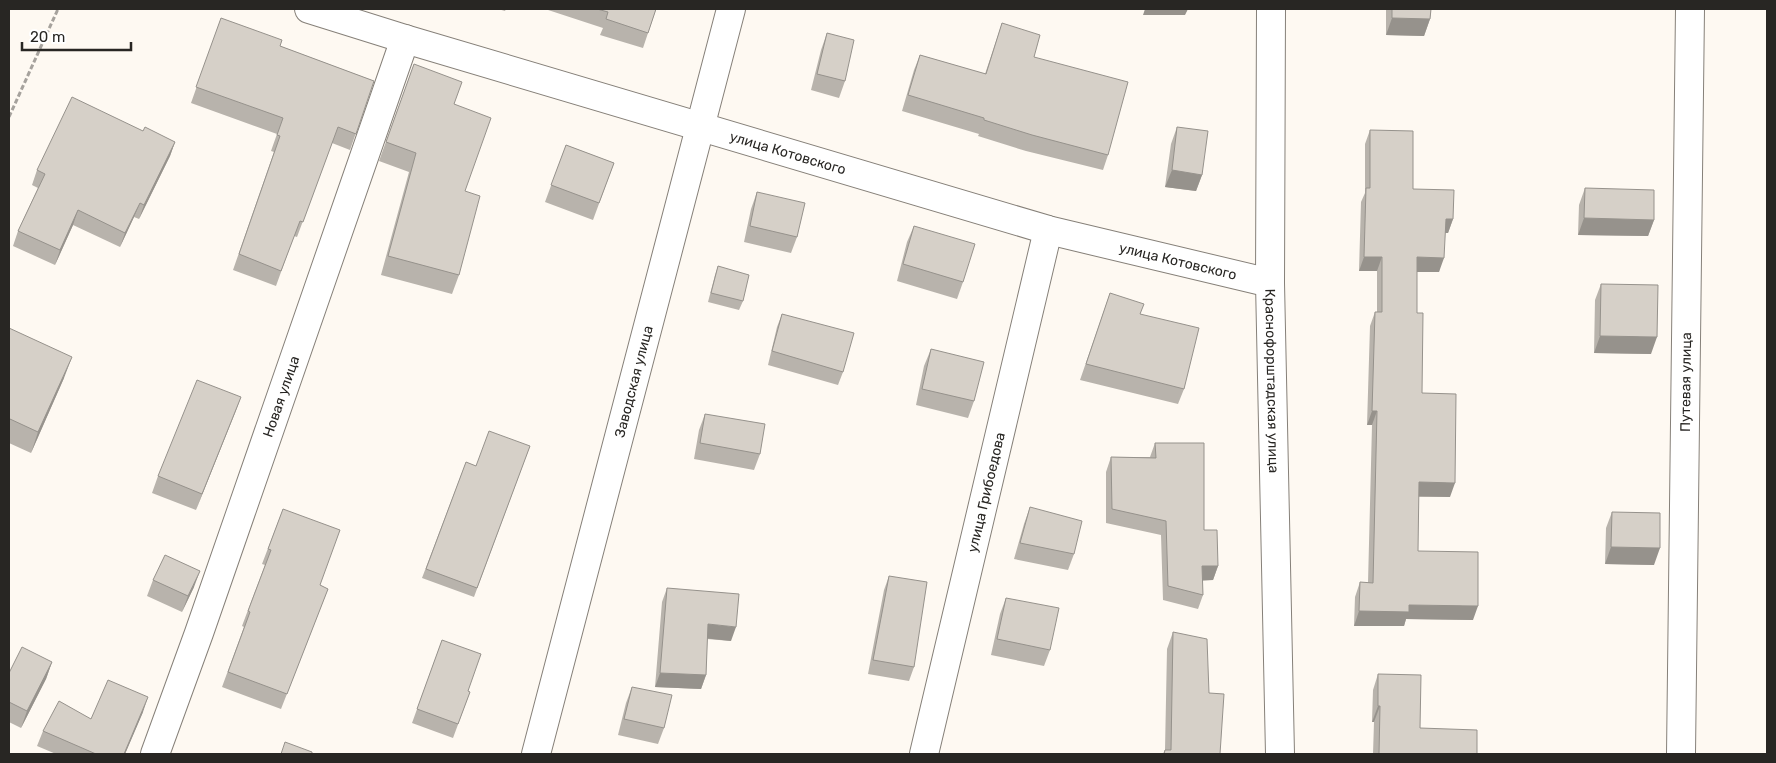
<svg xmlns="http://www.w3.org/2000/svg" width="1776" height="763" font-family="Rubik,sans-serif">
  <style>
    .lines { fill: none; stroke-linecap: round; stroke-linejoin: round }
    .minor-casing { stroke: #868079; stroke-width: 30 }
    .path { stroke: #a6a29d; stroke-width: 3; stroke-dasharray: 5 2.5; stroke-linecap: butt }
    .minor { stroke: #fff; stroke-width: 28 }
    .wall { fill: #b8b3ac }
    .shaded-wall { fill: #96928c }
    .building { fill: #d6d0c8; stroke: #96928c }
    .labels { text-anchor: middle; stroke-width: 4; stroke-linejoin: round; paint-order: stroke }
    .street-label { font-size: 14px; fill: #282623; stroke: #fff }
  </style>
  <rect width="100%" height="100%" fill="#fef9f2"/>
  <g class="lines">
    <defs>
      <g id="minor">
        <path id="s1" d="M309 9 405 39 1048 230 1270 283"/>
        <path id="s2" d="M1271 9 1270 283 1280 754"/>
        <path id="s3" d="M155 754 199 633 405 39"/>
        <path id="s4" d="M536 754 731 9"/>
        <path id="s5" d="M924 754 1048 230"/>
        <path id="s6" d="M1681 754 1690 9"/>
      </g>
    </defs>
    <use href="#minor" class="minor-casing"/>
    <path class="path" d="M9 117 58 9"/>
    <use href="#minor" class="minor"/>
  </g>
  <path class="wall" d="M498 9H506L505 11Z
    M545 9H656L643 48 600 35 603 28Z
    M1386 9H1431L1430 19 1424 36 1386 35Z
    M221 18 280 46 374 81 350 150 332 143 297 237 294 236 276 286 233 270 274 152 271 151 277 134 191 103Z
    M1002 23 1034 57 1108 155 1103 170 1026 151 978 136 979 134 902 111 914 70 920 55 985 74Z
    M827 33 845 81 839 98 811 90 821 50Z
    M414 64 454 104 465 191 459 275 452 294 381 275 409 172 379 161Z
    M1177 127 1202 175 1196 191 1165 187 1171 144Z
    M1370 130 1413 189 1453 219 1448 233H1445L1439 272H1417V313L1422 393 1450 497H1418V551L1473 620 1406 619 1404 626H1354L1355 597 1360 582 1368 583 1372 425H1367L1370 326 1375 312H1377V271H1359L1361 202 1365 193V144Z
    M143 131 175 142 170 156 139 219 134 217 120 247 73 225 55 265 13 246 18 231 38 188 32 185 37 170Z
    M566 145 614 163 593 220 545 202Z
    M1585 188 1654 220 1648 236 1578 235 1579 205Z
    M757 192 797 237 791 253 744 242 751 209Z
    M914 226 963 282 957 299 897 281 907 242Z
    M718 266 743 301 739 310 708 302 715 275Z
    M1601 284 1651 354 1594 353 1595 300Z
    M1110 293 1140 314 1184 389 1178 404 1080 380Z
    M782 314 843 372 838 385 768 365 777 327Z
    M9 328 64 378 31 453 9 443Z
    M931 349 974 401 968 418 916 405 924 366Z
    M241 397 196 510 152 493 158 476Z
    M705 414 760 454 754 470 694 459 699 430Z
    M1155 443 1204 530 1218 566 1213 580H1202L1203 595 1198 609 1163 600 1161 535 1106 523V472L1111 457H1150Z
    M530 446 474 597 422 578 466 462 476 466Z
    M1030 507 1074 554 1068 570 1014 559 1024 524Z
    M283 509 320 585 328 589 281 709 222 687 244 627 242 626 265 565 262 564Z
    M1612 512 1654 565 1605 564 1606 528Z
    M889 576 914 667 909 681 868 674 884 590Z
    M153 580 194 587 182 612 147 596Z
    M667 588 731 641 707 639 706 675 701 689 655 687 662 602Z
    M1006 598 1050 650 1044 666 991 655 1000 614Z
    M1173 632 1209 693 1220 754H1163L1165 750 1167 649Z
    M442 640 468 691 470 692 453 738 412 723Z
    M52 662 46 679 21 728 9 722V673Z
    M1378 674 1420 728 1477 754H1373L1374 722H1372L1373 690Z
    M632 687 664 728 658 744 618 735 626 703Z
    M143 712 125 754H56L37 746 43 731Z"/>
  <path class="shaded-wall" d="M1145 9H1188L1185 15H1143Z
    M1392 18 1430 19 1424 36 1386 35Z
    M175 142 170 156 139 219 144 205Z
    M1172 170 1202 175 1196 191 1165 187Z
    M140 203 134 217 120 247 125 233Z
    M78 210 73 225 55 265 60 250Z
    M1584 218 1654 220 1648 236 1578 235Z
    M1446 219H1453L1448 233H1441Z
    M1364 257H1382L1377 271H1359Z
    M1417 257 1444 258 1439 272H1412Z
    M1600 336 1657 337 1651 354 1594 353Z
    M72 357 64 378 31 453 38 432Z
    M241 397 235 413 196 510 202 494Z
    M1372 411H1377L1372 425H1367Z
    M1419 482 1455 483 1450 497 1413 496Z
    M1611 547 1660 548 1654 565 1605 564Z
    M1202 566H1218L1213 580 1197 581Z
    M200 571 194 587 182 612 188 596Z
    M1409 605 1478 606 1473 620 1406 619 1404 626H1354L1359 611Z
    M708 624 736 627 731 641 703 638Z
    M52 662 46 679 21 728 27 711Z
    M660 673 706 675 701 689 655 687Z
    M148 697 143 712 125 754H124Z
    M1378 706H1380L1374 722H1372Z"/>
  <path class="building" d="M597 9H656L648 33 606 19 608 12Z
    M1392 9H1431L1430 19 1392 18Z
    M221 18 282 40 280 46 374 81 356 134 338 127 303 222 300 221 281 271 239 254 280 136 277 135 283 118 196 87Z
    M1002 23 1040 35 1034 57 1128 82 1108 155 1032 135 984 120V118L908 95 920 55 986 74Z
    M827 33 854 40 845 81 817 74Z
    M414 64 462 82 454 104 491 118 465 191 480 196 459 275 388 256 416 153 386 142Z
    M72 97 143 131 145 127 175 142 144 205 140 203 125 233 78 210 60 250 18 231 45 174 37 170Z
    M1177 127 1208 131 1202 175 1172 170Z
    M1370 130 1413 131V189L1454 190 1453 219H1446L1444 258 1417 257V313H1423L1422 393 1456 394 1455 483 1419 482 1418 551 1478 552V606L1409 605V612L1359 611 1360 582 1373 583 1377 411H1372L1375 312H1382V257H1364L1366 188H1370Z
    M566 145 614 163 599 203 551 185Z
    M1585 188 1654 190V220L1584 218Z
    M757 192 805 203 797 237 750 226Z
    M914 226 975 244 963 282 903 264Z
    M718 266 749 275 743 301 711 293Z
    M1601 284 1658 285 1657 337 1600 336Z
    M1110 293 1144 304 1140 314 1199 328 1184 389 1086 364Z
    M782 314 854 333 843 372 772 351Z
    M9 328 72 357 38 432 10 419 9 422Z
    M931 349 984 362 974 401 922 389Z
    M197 380 241 397 202 494 158 476Z
    M705 414 765 424 760 454 700 443Z
    M489 431 530 446 477 588 426 569 466 462 476 466Z
    M1155 443H1204V530H1217L1218 566H1202L1203 595 1168 586 1166 521 1112 509 1111 457 1156 458Z
    M1030 507 1082 521 1074 554 1020 543Z
    M283 509 340 530 320 585 328 589 287 694 228 672 250 612 248 611 271 550 268 549Z
    M1612 512 1660 513V548L1611 547Z
    M165 555 200 571 188 596 153 580Z
    M889 576 927 582 914 667 873 660Z
    M667 588 739 594 736 627 708 624 706 675 660 673Z
    M1006 598 1059 608 1050 650 997 639Z
    M1173 632 1207 639 1209 693 1224 694 1220 754H1164L1165 750H1171Z
    M442 640 481 654 468 691 470 692 458 724 417 709Z
    M22 647 52 662 27 711 9 702V673Z
    M1378 674 1421 675 1420 728 1477 730V754H1379L1380 706H1378Z
    M108 680 148 697 124 754H96L43 731 59 701 91 719Z
    M632 687 672 695 664 728 624 719Z
    M285 742 312 752V754H281Z"/>
  <g class="labels">
    <g class="street-label">
      <text dy="5" stroke="none"><textPath href="#s1" startOffset="500">улица Котовского</textPath></text>
      <text dy="5" stroke="none"><textPath href="#s1" startOffset="905">улица Котовского</textPath></text>
      <text dy="5" stroke="none"><textPath href="#s6" startOffset="372">Путевая улица</textPath></text>
      <text dy="5" stroke="none"><textPath href="#s4" startOffset="385">Заводская улица</textPath></text>
      <text dy="5" stroke="none"><textPath href="#s2" startOffset="372">Краснофорштадская улица</textPath></text>
      <text dy="5" stroke="none"><textPath href="#s3" startOffset="379">Новая улица</textPath></text>
      <text dy="5" stroke="none"><textPath href="#s5" startOffset="269">улица Грибоедова</textPath></text>
    </g>
  </g>
  <rect width="1776" height="763" fill="none" stroke="#282623" stroke-width="20"/>
  <path d="M22 42v8h109v-8" fill="none" stroke="#282623" stroke-width="2.5"/>
  <text x="30" y="42" font-size="15" fill="#282623" stroke="#ffffff" stroke-width="4" paint-order="stroke">20 m</text>
</svg>
